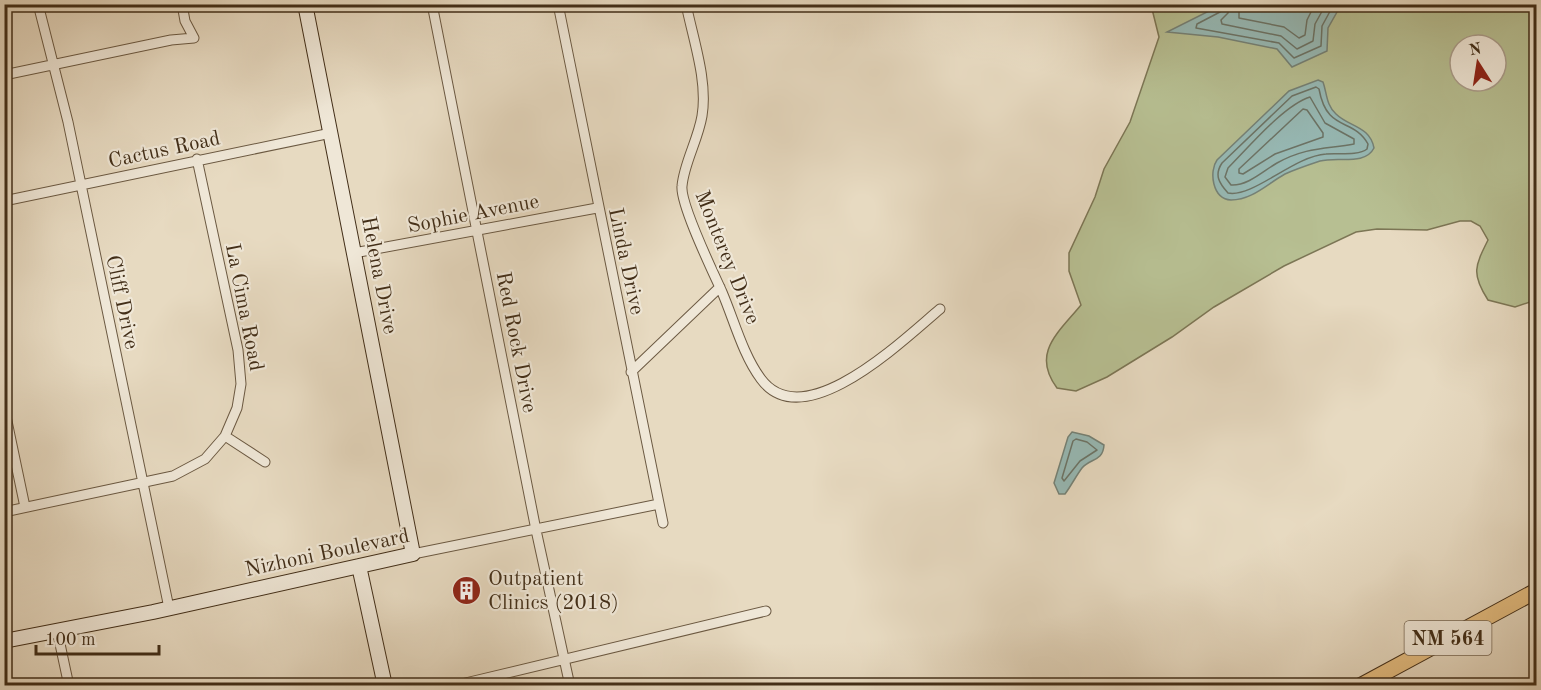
<svg xmlns="http://www.w3.org/2000/svg" width="1541" height="690" font-family="'Old Standard TT',serif">
  <style>
    .grass { fill: #b7bf92; stroke: #7c7655; stroke-width: 1.5; fill-rule: evenodd }
    .water { fill: #97bab6; stroke: #758277; stroke-width: 1.5 }
    .lines { fill: none; stroke-linecap: round; stroke-linejoin: round }
    .shore { stroke: #6c7467; stroke-width: 1.5 }
    .minor-casing { stroke: #6b5942; stroke-width: 11 }
    .secondary-casing { stroke: #422e18; stroke-width: 16 }
    .primary-casing { stroke: #422e18; stroke-width: 17 }
    .minor { stroke: #efe7d7; stroke-width: 9 }
    .secondary { stroke: #efe7d7; stroke-width: 14 }
    .primary { stroke: #e4bd80; stroke-width: 15 }
    .labels { text-anchor: middle; stroke-width: 4.5; stroke-linejoin: round; paint-order: stroke }
    .shield { fill: #efe7d7; stroke: #766651; stroke-width: 1.5 }
    .shield-label { font-size: 20px; font-weight: bold; fill: #422e18 }
    .street-label { font-size: 21px; fill: #422e18; stroke: #efe7d7 }
    .poi-label { font-size: 21px; fill: #422e18; stroke: #efe7d7; text-anchor: start }
  </style>
  <rect width="100%" height="100%" fill="#e7dac1"/>
  <filter id="stains"><feTurbulence type="fractalNoise" baseFrequency=".00333" numOctaves="4"/><feColorMatrix values="0 0 0 0 .2 0 0 0 0 .09 0 0 0 0 .02 0 0 0 .5 -.17"/></filter>
  <radialGradient id="worn" r=".72"><stop offset=".6" stop-color="#630" stop-opacity="0"/><stop offset="1" stop-color="#630" stop-opacity=".3"/></radialGradient>
  <path class="grass" d="M1151 5H1536V300L1515 307 1488 300C1471 274 1475 266 1488 240L1480 226 1471 221H1460L1427 230 1377 229 1356 232 1284 266 1214 307 1172 337 1107 377 1076 391 1057 388C1031 353 1058 333 1081 305L1069 271V253L1095 197 1104 169 1130 122 1159 37ZM1460 45H1496V81H1460Z"/>
  <path class="water" d="M1221 5V4L1341 5 1328 28 1327 51 1292 67 1277 49 1218 37 1167 32Z
    M1318 80 1323 82C1327 93 1326 105 1336 114 1349 127 1370 126 1374 148 1365 166 1337 156 1320 161 1308 165 1296 169 1285 174 1267 184 1252 200 1231 200 1212 199 1209 171 1217 160L1289 91Z
    M1072 432 1089 436 1104 445C1103 462 1090 458 1082 468 1076 476 1071 486 1065 494H1059L1054 483 1068 437Z"/>
  <g class="lines">
    <path class="shore" d="M1222 4 1220 12 1197 24 1196 28 1279 43 1294 58 1321 46 1322 26 1334 4
      M1230 4 1228 13 1221 20 1222 24 1281 36 1297 49 1313 41 1315 24 1326 4
      M1239 4V18L1284 27 1299 38 1305 35 1307 20 1315 4
      M1316 87 1319 89C1327 133 1353 117 1368 144L1367 149C1359 156 1337 153 1326 154 1294 156 1253 198 1228 193 1219 183 1214 175 1222 163L1292 96Z
      M1310 97 1325 123 1354 139V144C1326 149 1306 147 1277 163 1263 171 1248 186 1231 185L1225 177 1228 168C1248 148 1284 105 1310 97Z
      M1303 109 1307 110 1323 133V137L1275 154 1243 174 1239 173V169Z
      M1076 439 1087 442 1097 450 1080 461 1064 481 1062 478 1073 441Z"/>
    <defs>
      <path id="minor" d="M38 4 68 122 169 608
        M432 4 536 530 570 686
        M558 4 663 523
        M686 4C693 39 708 81 702 116 698 140 684 163 682 186 680 204 713 272 722 292 734 320 743 355 761 379 804 437 904 339 940 309
        M4 75 171 40 194 38 185 21 182 4
        M4 201 331 133
        M354 253 597 208
        M631 372 720 287
        M4 407 25 507
        M225 436 265 462
        M4 512 173 476 205 459 225 436 237 408 241 384 238 350 197 159
        M413 554 659 504
        M57 630 69 686
        M453 686 766 611"/>
      <path id="secondary" d="M359 566 385 686
        M4 641 153 612 413 554 305 4"/>
      <path id="primary" d="M1360 686 1536 591"/>
    </defs>
    <use href="#minor" class="minor-casing"/>
    <use href="#secondary" class="secondary-casing"/>
    <use href="#primary" class="primary-casing"/>
    <use href="#minor" class="minor"/>
    <use href="#secondary" class="secondary"/>
    <use href="#primary" class="primary"/>
  </g>
  <defs>
    <symbol id="building-disc" viewBox="-11 -11 22 22"><circle r="9.5" fill="#8f2418" stroke="#efe7d7"/><path d="M-4-6H4V6H1V3H-1V6H-4ZM-2.5-4.3h1.7v1.8h-1.7ZM.8-4.3h1.7v1.8H.8ZM-2.5-1h1.7V.8h-1.7ZM.8-1h1.7V.8H.8Z" fill="#fff"/></symbol>
  </defs>
  <g fill-rule="evenodd">
    <use href="#building-disc" x="450" y="574" width="33" height="33"/>
  </g>
  <g class="labels">
    <rect class="shield" x="1404.5" y="621" width="87" height="34" rx="4.5"/>
    <g class="shield-label">
      <text x="1448" y="645">NM 564</text>
    </g>
    <g class="street-label">
      <text transform="translate(164 149) rotate(-12)" y="7">Cactus Road</text>
      <text transform="translate(473 213) rotate(-11)" y="7">Sophie Avenue</text>
      <text transform="translate(728 257) rotate(68)" y="7">Monterey Drive</text>
      <text transform="translate(627 261) rotate(78)" y="7">Linda Drive</text>
      <text transform="translate(380 275) rotate(79)" y="7">Helena Drive</text>
      <text transform="translate(123 302) rotate(78)" y="7">Cliff Drive</text>
      <text transform="translate(245 307) rotate(79)" y="7">La Cima Road</text>
      <text transform="translate(517 342) rotate(79)" y="7">Red Rock Drive</text>
      <text transform="translate(327 552) rotate(-12)" y="7">Nizhoni Boulevard</text>
    </g>
    <g class="poi-label">
      <text x="488" y="585">Outpatient<tspan x="488" dy="24">Clinics (2018)</tspan></text>
    </g>
  </g>
  <rect width="1541" height="690" fill="none" stroke="#e7dac1" stroke-width="24"/>
  <rect x="6" y="6" width="1529" height="678" fill="none" stroke="#422e18" stroke-width="3"/>
  <rect x="12" y="12" width="1517" height="666" fill="none" stroke="#422e18" stroke-width="1.5"/>
  <g transform="translate(1478 63) rotate(348)"><circle r="28" fill="#efe7d7" stroke="#aa9d8b" stroke-width="1.5"/>
  <path d="M0-4.5L10 22L0 15L-10 22Z" fill="#8f2418"/>
  <text y="-9" font-size="16" font-weight="bold" text-anchor="middle" fill="#422e18">N</text>
  </g>
  <path d="M36 645v9h123v-9" fill="none" stroke="#422e18" stroke-width="3"/>
  <text x="45" y="645" font-size="18" fill="#422e18" stroke="#efe7d7" stroke-width="4.5" paint-order="stroke">100 m</text>
  <rect width="100%" height="100%" filter="url(#stains)"/>
  <rect width="100%" height="100%" fill="url(#worn)"/>
</svg>
